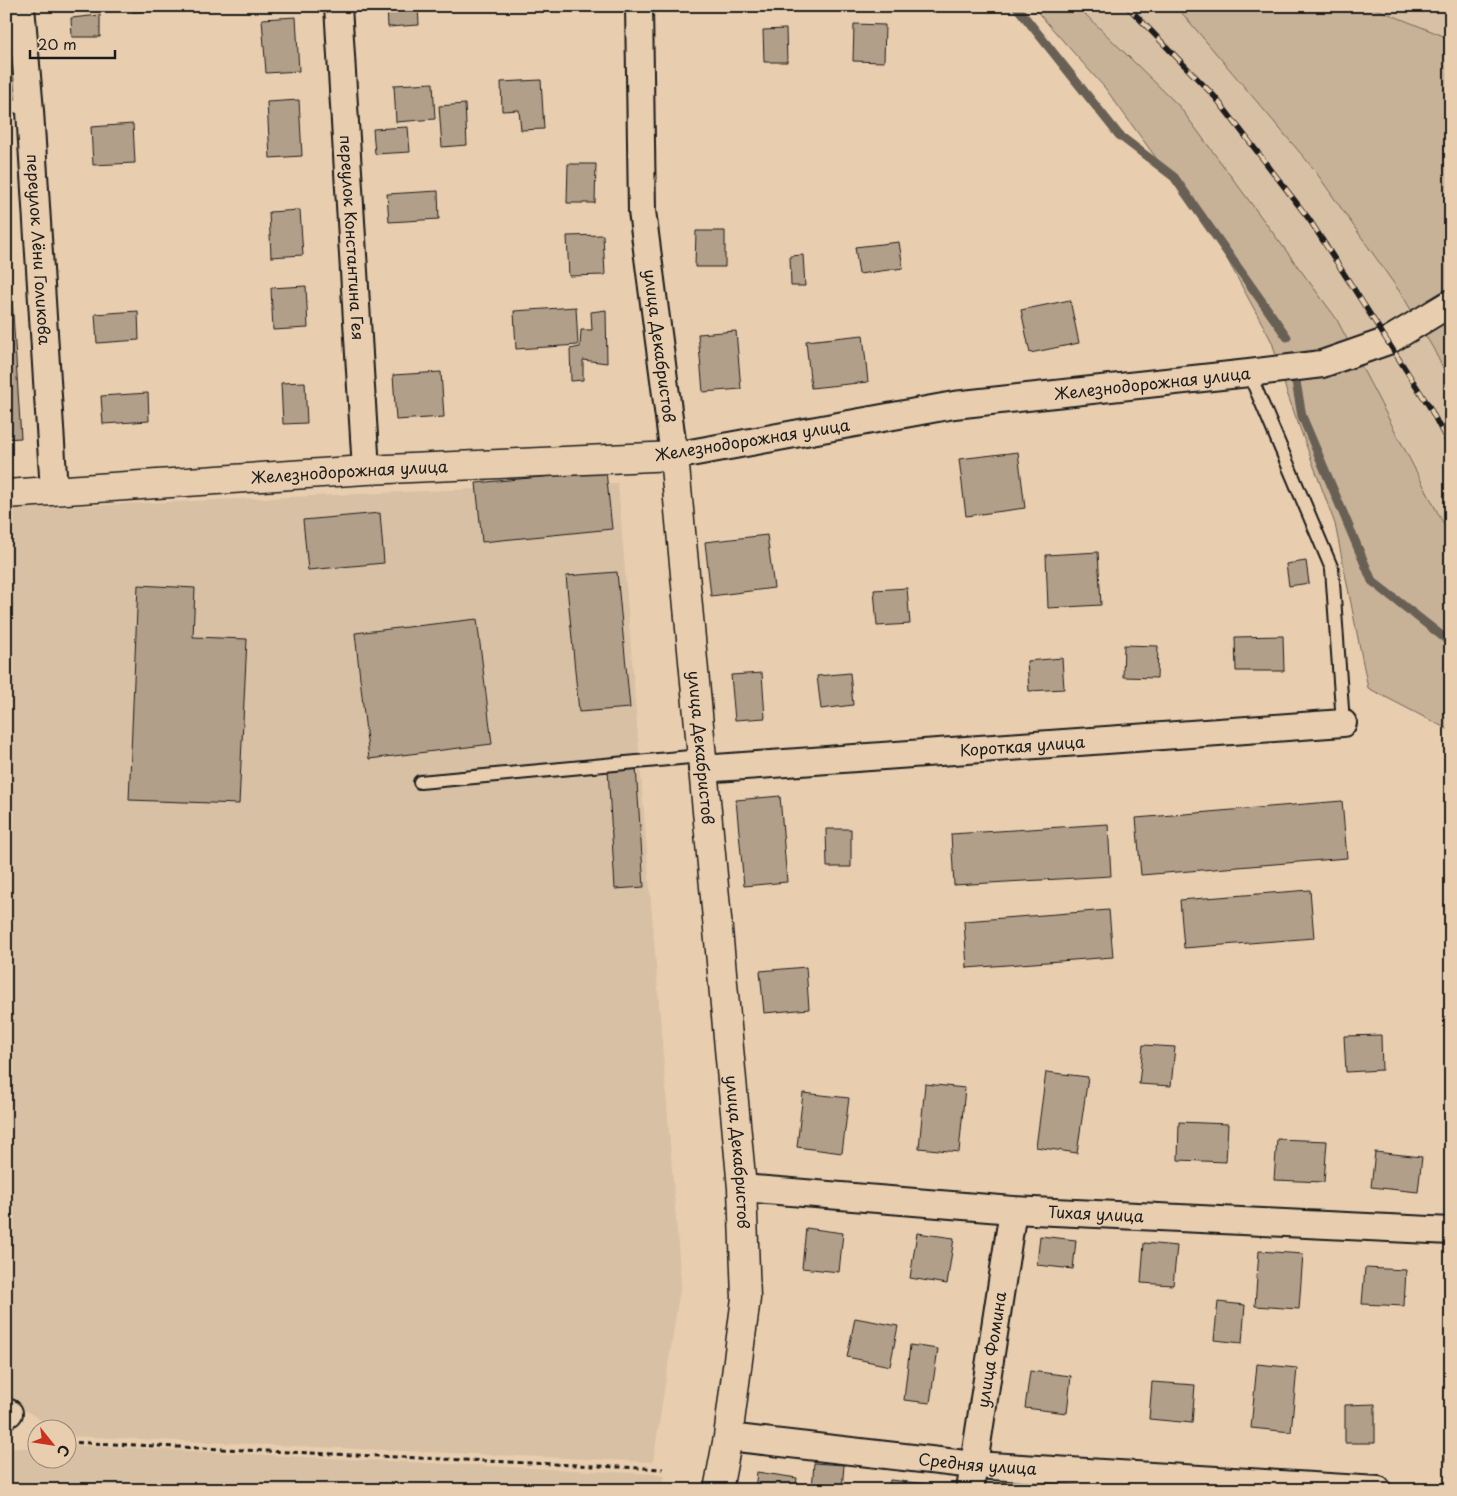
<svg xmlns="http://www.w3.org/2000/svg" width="1457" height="1496" font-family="'Playpen Sans',sans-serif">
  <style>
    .built { fill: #d8c0a4 }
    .green { fill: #c7b197; stroke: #72665a }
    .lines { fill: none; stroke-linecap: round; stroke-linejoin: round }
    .stream { stroke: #696054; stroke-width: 9 }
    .building { fill: #b29f89; stroke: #1c1c1c }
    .service-casing { stroke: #1c1c1c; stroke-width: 16 }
    .minor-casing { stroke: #1c1c1c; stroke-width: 30 }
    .tertiary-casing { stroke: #1c1c1c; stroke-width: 31 }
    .path { stroke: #1c1c1c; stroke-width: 3; stroke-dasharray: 5 4; stroke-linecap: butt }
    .service { stroke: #e8ceaf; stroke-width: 12 }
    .minor { stroke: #e8ceaf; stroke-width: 26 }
    .tertiary { stroke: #e8ceaf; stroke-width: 28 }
    .rail-casing { stroke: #1c1c1c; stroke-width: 5.5 }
    .rail { stroke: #e8ceaf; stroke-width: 4; stroke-dasharray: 11; stroke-linecap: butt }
    .labels { text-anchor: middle; stroke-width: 4; stroke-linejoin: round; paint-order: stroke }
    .street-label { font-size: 16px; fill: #1c1c1c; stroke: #e8ceaf }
  </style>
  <rect width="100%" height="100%" fill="#e8ceaf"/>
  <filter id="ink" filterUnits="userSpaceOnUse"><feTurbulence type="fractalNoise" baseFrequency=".02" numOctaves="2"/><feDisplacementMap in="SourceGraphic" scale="10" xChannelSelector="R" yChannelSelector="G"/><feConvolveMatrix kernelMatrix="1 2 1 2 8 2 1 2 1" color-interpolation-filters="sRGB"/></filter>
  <g filter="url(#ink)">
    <path class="built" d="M1077 6H1176L1313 168 1404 298 1434 350 1451 384V538L1336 318Z
      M1370 6H1451V39Z
      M618 483 681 1283 653 1462 68 1436V1428H53L17 1405H6V509Z
      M68 1445 655 1474 665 1475 662 1490H6V1449L37 1447 38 1458H68Z"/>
    <path class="green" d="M1032 6H1077L1179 106 1336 318 1451 538V731L1368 688 1335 524 1287 393 1272 342 1219 244 1105 88Z
      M1176 6H1369L1451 39V384L1434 350 1404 298 1313 168Z"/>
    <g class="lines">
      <path class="stream" d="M1016 6 1119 135 1174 177 1287 337
        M1295 376 1302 416 1372 581 1451 643"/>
    </g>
    <path class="building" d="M133 6H176V9L133 12Z
      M387 6H418L419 25 388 27Z
      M100 15V37H72L71 18Z
      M296 17 299 71 266 73 262 19Z
      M854 24 885 25 884 62 853 61Z
      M786 29 787 62H764L763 30Z
      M541 80 544 129 521 130 519 110 502 111 501 82Z
      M433 83 435 119 396 122 394 85Z
      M299 100 302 156 270 158 267 102Z
      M465 104 467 145 442 147 439 106Z
      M133 124 135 163 93 165 91 127Z
      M408 127 410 152 375 154 373 129Z
      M568 164H596L595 203H567Z
      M438 191 439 219 389 222 387 194Z
      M300 210 303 255 271 257 269 212Z
      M696 231H725V267H695Z
      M603 235 605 275 569 276 567 236Z
      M899 242 903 268 859 274 855 247Z
      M803 255 805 286H791L790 256Z
      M306 286 308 328 273 330 271 288Z
      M12 298 21 438 6 439V299Z
      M1070 300 1079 343 1030 353 1021 310Z
      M576 307 578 345 516 349 514 311Z
      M606 310 607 363 583 360V380L571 381 570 349 580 347 581 330H592L591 312Z
      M138 311 139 340 97 343 95 314Z
      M736 331 741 389 703 392 698 334Z
      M863 335 868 382 811 388 806 341Z
      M441 372 444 417 396 420 393 375Z
      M305 382 307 423 283 424 281 383Z
      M148 393 149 421 103 424 101 396Z
      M1018 452 1025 508 966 516 959 459Z
      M606 471 612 529 482 542 476 483Z
      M380 513 384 563 308 570 303 520Z
      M767 535 774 588 711 596 705 542Z
      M1098 552 1101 605 1048 608 1046 555Z
      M1306 561 1309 583 1289 586 1286 564Z
      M617 572 630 708 579 712 566 576Z
      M138 585 195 588 193 637 247 639 239 804 129 800Z
      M907 588 910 624 877 626 874 590Z
      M477 619 492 744 369 759 355 633Z
      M1283 636 1284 671H1236L1235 637Z
      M1124 645 1158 646 1157 678 1123 677Z
      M1062 658 1064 689 1029 691 1027 661Z
      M762 673 765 718 735 720 731 675Z
      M850 673 853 705 821 709 817 676Z
      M636 767 644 887 615 889 608 769Z
      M780 796 787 882 744 886 736 800Z
      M1342 801 1347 858 1141 875 1136 818Z
      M1108 824 1111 876 954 885 951 834Z
      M826 829H851V867H827Z
      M1310 890 1314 938 1184 948 1180 900Z
      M1109 910 1113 957 967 968 964 921Z
      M806 967 809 1009 764 1013 760 971Z
      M1381 1035 1382 1070 1346 1072 1344 1036Z
      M1143 1045 1175 1047 1171 1086 1139 1084Z
      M1046 1072 1088 1077 1077 1153 1036 1147Z
      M925 1084 965 1088 959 1152 919 1148Z
      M803 1093 849 1098 842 1153 797 1147Z
      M1179 1122 1228 1124 1226 1162 1178 1160Z
      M1277 1139 1327 1141 1324 1182 1274 1180Z
      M1375 1152 1422 1157 1418 1192 1371 1187Z
      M806 1228 843 1233 839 1272 802 1268Z
      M917 1233 954 1238 947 1284 910 1278Z
      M1040 1236 1076 1240 1073 1269 1037 1265Z
      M1144 1243 1177 1246 1173 1285 1141 1283Z
      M1259 1251 1303 1254 1299 1309 1255 1306Z
      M1365 1268 1406 1270 1404 1306 1362 1304Z
      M1218 1302 1245 1305 1242 1343 1214 1340Z
      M855 1318 898 1326 890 1366 847 1357Z
      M910 1345 938 1349 930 1403 904 1400Z
      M1257 1364 1297 1368 1291 1432 1251 1428Z
      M1030 1371 1071 1376 1067 1413 1025 1408Z
      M1152 1382 1195 1385 1192 1423 1149 1419Z
      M1375 1404V1443H1345V1405Z
      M1451 1414V1461H1445Z
      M814 1463 844 1465 842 1490H812Z
      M757 1472 797 1478 795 1490H755Z
      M890 1480 926 1484 925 1490H889Z"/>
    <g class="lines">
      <defs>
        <path id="service" d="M6 103 30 111
          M1249 373 1332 569 1343 723
          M420 782 701 756"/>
        <g id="minor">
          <path id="s1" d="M21 6 30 111 54 491"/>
          <path id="s2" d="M338 6 366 470"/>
          <path id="s3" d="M639 6 642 211 674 456 954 405 1249 373 1322 364 1388 341 1451 303"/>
          <path id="s4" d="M702 769 1343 723"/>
          <path id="s5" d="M742 1188 1013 1210 1451 1231"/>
          <path d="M6 1413H9"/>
          <path id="s6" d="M728 1437 974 1465 1378 1490"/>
          <path id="s7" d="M970 1490 1013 1210"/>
        </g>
        <g id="tertiary">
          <path id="s8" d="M6 494 366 470 674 456 742 1188 746 1298 728 1437 718 1490"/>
        </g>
      </defs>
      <use href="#service" class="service-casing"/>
      <use href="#minor" class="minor-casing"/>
      <use href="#tertiary" class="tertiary-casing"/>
      <path class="path" d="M68 1442 663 1469"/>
      <use href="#service" class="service"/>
      <use href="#minor" class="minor"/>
      <use href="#tertiary" class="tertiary"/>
      <defs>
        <path id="rail" d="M1127 6 1216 98 1309 219 1429 406 1451 449"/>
      </defs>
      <use href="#rail" class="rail-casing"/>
      <use href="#rail" class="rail"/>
    </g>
  </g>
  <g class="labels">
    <g class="street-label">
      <text dy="6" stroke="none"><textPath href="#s2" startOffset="232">переулок Константина Гея</textPath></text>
      <text dy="6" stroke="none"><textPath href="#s1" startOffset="244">переулок Лёни Голикова</textPath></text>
      <text dy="6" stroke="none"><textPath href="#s3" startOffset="341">улица Декабристов</textPath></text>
      <text dy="6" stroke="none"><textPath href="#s3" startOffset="936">Железнодорожная улица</textPath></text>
      <text transform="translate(752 440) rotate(-9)" y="6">Железнодорожная улица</text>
      <text dy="6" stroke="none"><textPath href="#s8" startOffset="344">Железнодорожная улица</textPath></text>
      <text dy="6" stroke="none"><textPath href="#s4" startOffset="321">Короткая улица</textPath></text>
      <text dy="6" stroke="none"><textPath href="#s8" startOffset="962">улица Декабристов</textPath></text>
      <text dy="6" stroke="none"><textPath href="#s8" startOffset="1368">улица Декабристов</textPath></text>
      <text dy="6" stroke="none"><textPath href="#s5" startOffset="355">Тихая улица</textPath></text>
      <text dy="6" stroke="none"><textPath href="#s7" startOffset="142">улица Фомина</textPath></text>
      <text dy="6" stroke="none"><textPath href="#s6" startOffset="251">Средняя улица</textPath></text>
    </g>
  </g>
  <rect width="1457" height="1496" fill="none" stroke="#e8ceaf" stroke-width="25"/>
  <rect x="12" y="12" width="1432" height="1471" fill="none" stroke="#1c1c1c" stroke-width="2" filter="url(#ink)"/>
  <g transform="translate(52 1444) rotate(120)"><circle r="24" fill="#e8ceaf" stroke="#968774"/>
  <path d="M0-4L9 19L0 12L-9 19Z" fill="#c8321e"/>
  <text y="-8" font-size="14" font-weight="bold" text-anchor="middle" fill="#1c1c1c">С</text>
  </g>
  <path d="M30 50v8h85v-8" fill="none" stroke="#1c1c1c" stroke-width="2.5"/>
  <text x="38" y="50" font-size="15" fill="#1c1c1c" stroke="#e8ceaf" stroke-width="4" paint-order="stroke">20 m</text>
</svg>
